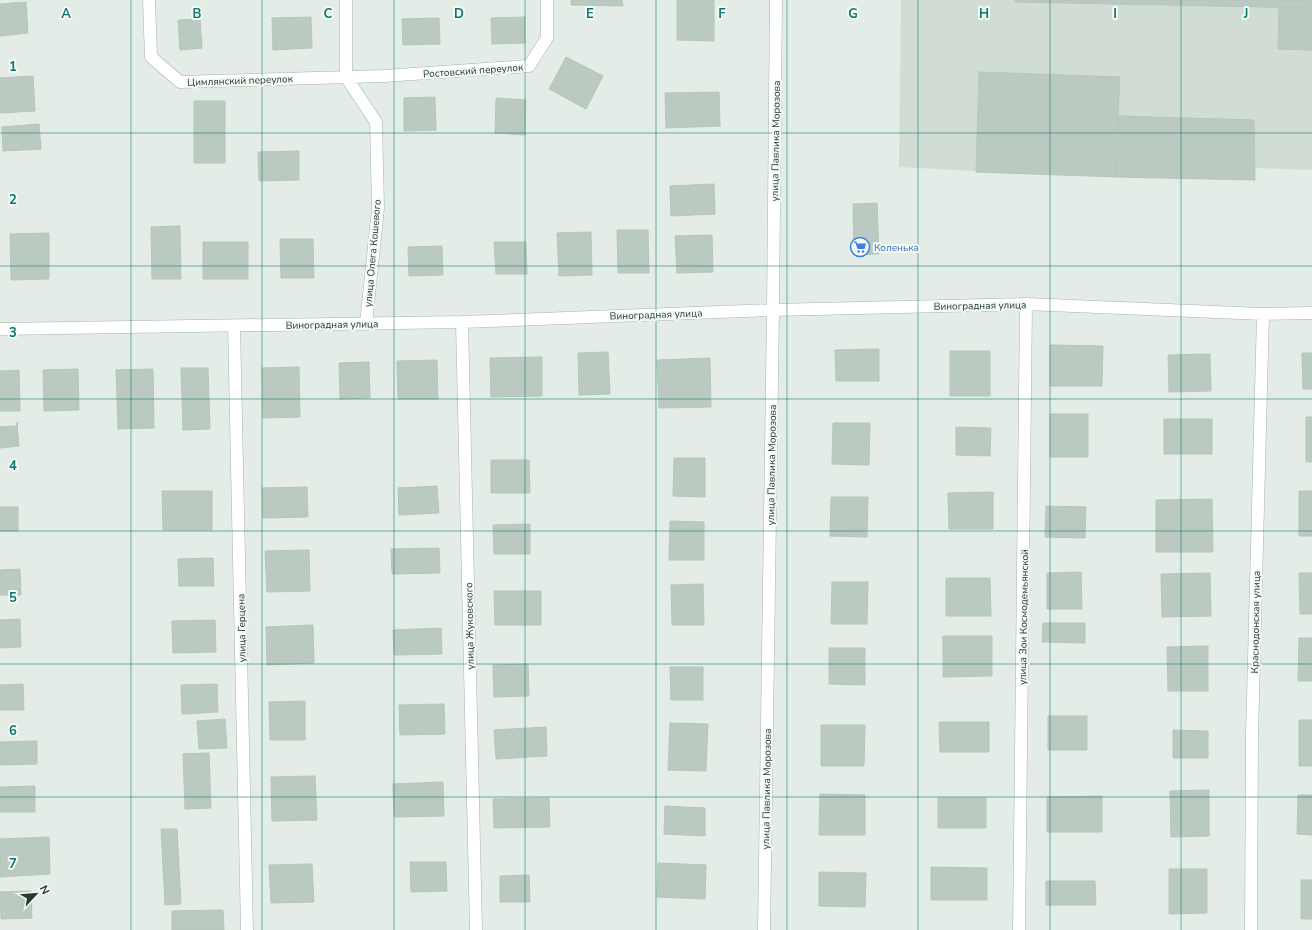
<svg xmlns="http://www.w3.org/2000/svg" width="1312" height="930" font-family="'Nunito Sans',sans-serif">
  <style>
    .built { fill: #d1dcd5 }
    .building { fill: #bbcac1; stroke: #b5c6bb }
    .lines { fill: none; stroke-linecap: round; stroke-linejoin: round }
    .minor-casing { stroke: #a6b4ac; stroke-width: 13 }
    .minor { stroke: #fff; stroke-width: 12 }
    .grid { fill: none; stroke: #0f766e; stroke-width: 1; stroke-opacity: 0.55 }
    .labels { text-anchor: middle; stroke-width: 4; stroke-linejoin: round; paint-order: stroke }
    .street-label { font-size: 10px; fill: #233d31; stroke: #f3f9f5 }
    .shop-label { font-size: 10px; fill: #366cbe; stroke: #f3f9f5; text-anchor: start }
    .grid-label { font-size: 13px; text-anchor: middle; font-weight: bold; fill: #0f766e; stroke: #f3f9f5; stroke-width: 4; stroke-linejoin: round; paint-order: stroke }
  </style>
  <rect width="100%" height="100%" fill="#e3ece6"/>
  <path class="built" d="M901 0H1312V170L1255 168V180L976 171 899 167Z"/>
  <path class="building" d="M571 0H622L623 6 571 5Z
    M677 0H714V41L677 40Z
    M1015 0H1312V8L1015 2Z
    M26 2 28 33 0 36V4Z
    M1279 7 1312 8V50L1278 49Z
    M311 17 312 48 273 50 272 18Z
    M525 17V43L492 44 491 18Z
    M439 18 440 44 403 45 402 19Z
    M200 19 202 48 180 50 178 20Z
    M566 57 603 76 586 109 549 89Z
    M979 72 1120 77 1118 116 1117 177 976 172Z
    M33 76 35 111 0 113V78Z
    M719 92 720 126 666 128 665 93Z
    M435 97 436 130 404 131V98Z
    M496 98 526 100 525 135 495 133Z
    M194 101H225V163H194Z
    M1118 116 1254 120 1255 180 1117 177Z
    M39 124 41 149 3 151 2 127Z
    M299 151V180L259 181 258 152Z
    M714 184 715 214 671 216 670 186Z
    M877 203 879 254 854 255 853 204Z
    M180 226 181 279H152L151 227Z
    M617 230H648L649 273H618Z
    M591 232 592 275 559 276 557 233Z
    M49 233V279L11 280 10 234Z
    M712 235 713 272 677 273 675 236Z
    M280 239H313L314 278H281Z
    M203 242H248V279H203Z
    M494 242H526L527 274H496Z
    M442 246 443 275 409 276 408 247Z
    M1050 345 1103 346 1102 386H1050Z
    M879 349V381H836L835 350Z
    M950 351H990V396H950Z
    M608 352 610 394 579 395 578 353Z
    M1302 353H1312V389H1303Z
    M1210 354 1211 391 1169 392 1168 355Z
    M542 357V396L491 397 490 358Z
    M710 358 711 407 659 408 657 360Z
    M437 360 438 399H398L397 361Z
    M369 362 370 398 340 399 339 363Z
    M299 367 300 417 263 418 262 368Z
    M181 368H208L210 429 183 430Z
    M78 369 79 410 44 411 43 370Z
    M153 369 154 428 118 429 116 370Z
    M19 370 20 411H0V371Z
    M1050 414H1088V457H1050Z
    M1306 417H1312V462H1306Z
    M1164 419H1212V454H1164Z
    M17 422 19 446 0 448V427L17 426Z
    M833 423H870L869 465 832 464Z
    M956 427 991 428 990 456 956 455Z
    M674 458H705V497L673 496Z
    M491 460H529L530 493H491Z
    M437 486 439 513 399 515 398 488Z
    M307 487 308 517 263 518 262 488Z
    M162 491H212V530H163Z
    M1299 491H1312V536H1299Z
    M993 492V529H949L948 493Z
    M831 497H868L867 537 830 536Z
    M1212 499 1213 552H1156V500Z
    M1046 506 1086 507 1085 538 1045 537Z
    M0 507H18V531H0Z
    M670 521 704 522V560H669Z
    M530 524V554H494L493 525Z
    M439 548 440 573 392 574 391 549Z
    M309 550 310 591 267 592 265 551Z
    M213 558 214 586H179L178 559Z
    M20 569 21 595H0V570Z
    M1081 572 1082 609H1047V573Z
    M1210 573 1211 616 1162 617 1161 574Z
    M1299 573H1312V614H1300Z
    M946 578H990L991 616H946Z
    M832 582H868L867 624H831Z
    M703 584 704 625H672L671 585Z
    M494 591H541V625H495Z
    M20 619 21 647 0 648V620Z
    M215 620 216 652 173 653 172 621Z
    M1043 623H1085V643L1042 642Z
    M313 625 314 663 267 665 266 627Z
    M441 628 442 654 394 655 393 630Z
    M943 636H992V676L943 677Z
    M1299 638H1312V681H1298Z
    M1208 646V691H1168L1167 647Z
    M829 648H865V685L829 684Z
    M528 664 529 696 494 697 493 665Z
    M670 667H703V700H671Z
    M23 684 24 710H0V685Z
    M217 684 218 712 182 714 181 685Z
    M305 701V740H270L269 702Z
    M444 704 445 734 400 735 399 705Z
    M1048 716H1087V750H1048Z
    M225 719 227 748 199 749 197 721Z
    M1299 720H1312V766H1299Z
    M939 722H989V752H940Z
    M670 723 708 724 706 771 668 770Z
    M821 725H865L864 766H821Z
    M546 727 547 756 496 759 494 730Z
    M1173 730 1208 731V758H1173Z
    M37 741V764L0 765V742Z
    M209 753 211 808 185 809 183 754Z
    M315 776 317 820 272 821 271 777Z
    M443 782 444 816 394 817 393 784Z
    M35 786V812H0V787Z
    M1209 790V836L1171 837 1170 791Z
    M820 794 865 795V835H819Z
    M1298 795H1312V835L1297 834Z
    M1102 796V832H1047V797Z
    M549 798 550 827 494 828 493 799Z
    M938 798H986V828H938Z
    M665 806 705 808V836L664 834Z
    M161 829H177L181 904 165 905Z
    M49 837 50 874 0 877V839Z
    M410 862H446L447 891 411 892Z
    M658 863 706 865 705 899 657 897Z
    M312 864 314 902 271 903 269 865Z
    M931 867 987 868V900H931Z
    M1169 869H1207V913L1169 914Z
    M819 872 866 873 865 907 819 906Z
    M529 875 530 902H500V876Z
    M1301 880H1312V919H1301Z
    M1046 881H1095L1096 905H1046Z
    M31 891 32 918 1 919 0 892Z
    M223 910 224 930H172V911Z"/>
  <g class="lines">
    <defs>
      <path id="minor" d="M149 0 151 57 180 82 384 76 529 66 547 38V0
        M346 0V77L376 122 378 208 366 324
        M462 322 476 930
        M234 326 247 930
        M0 329 462 322 773 310 1026 304 1263 314 1312 313
        M764 930 773 310 776 0
        M1019 930 1026 304
        M1251 930 1252 736 1263 314"/>
    </defs>
    <use href="#minor" class="minor-casing"/>
    <use href="#minor" class="minor"/>
  </g>
  <path class="grid" d="M131 0V930M262 0V930M394 0V930M525 0V930M656 0V930M787 0V930M918 0V930M1050 0V930M1181 0V930M0 133H1312M0 266H1312M0 399H1312M0 531H1312M0 664H1312M0 797H1312"/>
  <defs>
    <symbol id="supermarket-ring" viewBox="-11 -11 22 22"><circle r="9.5" fill="#f3f9f5" stroke="#3f7fe0" stroke-width="1.5"/><path d="M-6-5.5h2.5l.6 2H6L4.5 2H-2.5L-4.4-4H-6ZM-1.5 3.2a1.3 1.3 0 1 0 .1 0ZM3 3.2a1.3 1.3 0 1 0 .1 0Z" fill="#3f7fe0"/></symbol>
  </defs>
  <g fill-rule="evenodd">
    <use href="#supermarket-ring" x="849" y="236" width="22" height="22"/>
  </g>
  <g class="labels">
    <g class="street-label">
      <text transform="translate(473 70) rotate(-4)" y="4">Ростовский переулок</text>
      <text transform="translate(240 80) rotate(-2)" y="4">Цимлянский переулок</text>
      <text transform="translate(775 141) rotate(-89)" y="4">улица Павлика Морозова</text>
      <text transform="translate(372 253) rotate(-85)" y="4">улица Олега Кошевого</text>
      <text transform="translate(980 305) rotate(-1)" y="4">Виноградная улица</text>
      <text transform="translate(656 314) rotate(-2)" y="4">Виноградная улица</text>
      <text transform="translate(332 324) rotate(-1)" y="4">Виноградная улица</text>
      <text transform="translate(771 465) rotate(-89)" y="4">улица Павлика Морозова</text>
      <text transform="translate(1023 617) rotate(-89)" y="4">улица Зои Космодемьянской</text>
      <text transform="translate(1255 622) rotate(-89)" y="4">Краснодонская улица</text>
      <text transform="translate(469 626) rotate(-91)" y="4">улица Жуковского</text>
      <text transform="translate(241 628) rotate(-91)" y="4">улица Герцена</text>
      <text transform="translate(766 789) rotate(-89)" y="4">улица Павлика Морозова</text>
    </g>
    <g class="shop-label">
      <text x="874" y="251">Коленька</text>
    </g>
  </g>
  <g class="grid-label">
    <text x="66" y="18">A</text>
    <text x="197" y="18">B</text>
    <text x="328" y="18">C</text>
    <text x="459" y="18">D</text>
    <text x="590" y="18">E</text>
    <text x="722" y="18">F</text>
    <text x="853" y="18">G</text>
    <text x="984" y="18">H</text>
    <text x="1115" y="18">I</text>
    <text x="1246" y="18">J</text>
    <text x="13" y="71">1</text>
    <text x="13" y="204">2</text>
    <text x="13" y="337">3</text>
    <text x="13" y="470">4</text>
    <text x="13" y="602">5</text>
    <text x="13" y="735">6</text>
    <text x="13" y="868">7</text>
  </g>
  <g transform="translate(36 894) rotate(64)" stroke="#f3f9f5" stroke-width="3" paint-order="stroke">
  <path d="M0-3L7 15L0 10L-7 15Z" fill="#233d31"/>
  <text y="-6" font-size="11" font-weight="bold" text-anchor="middle" fill="#233d31">N</text>
  </g>
</svg>
